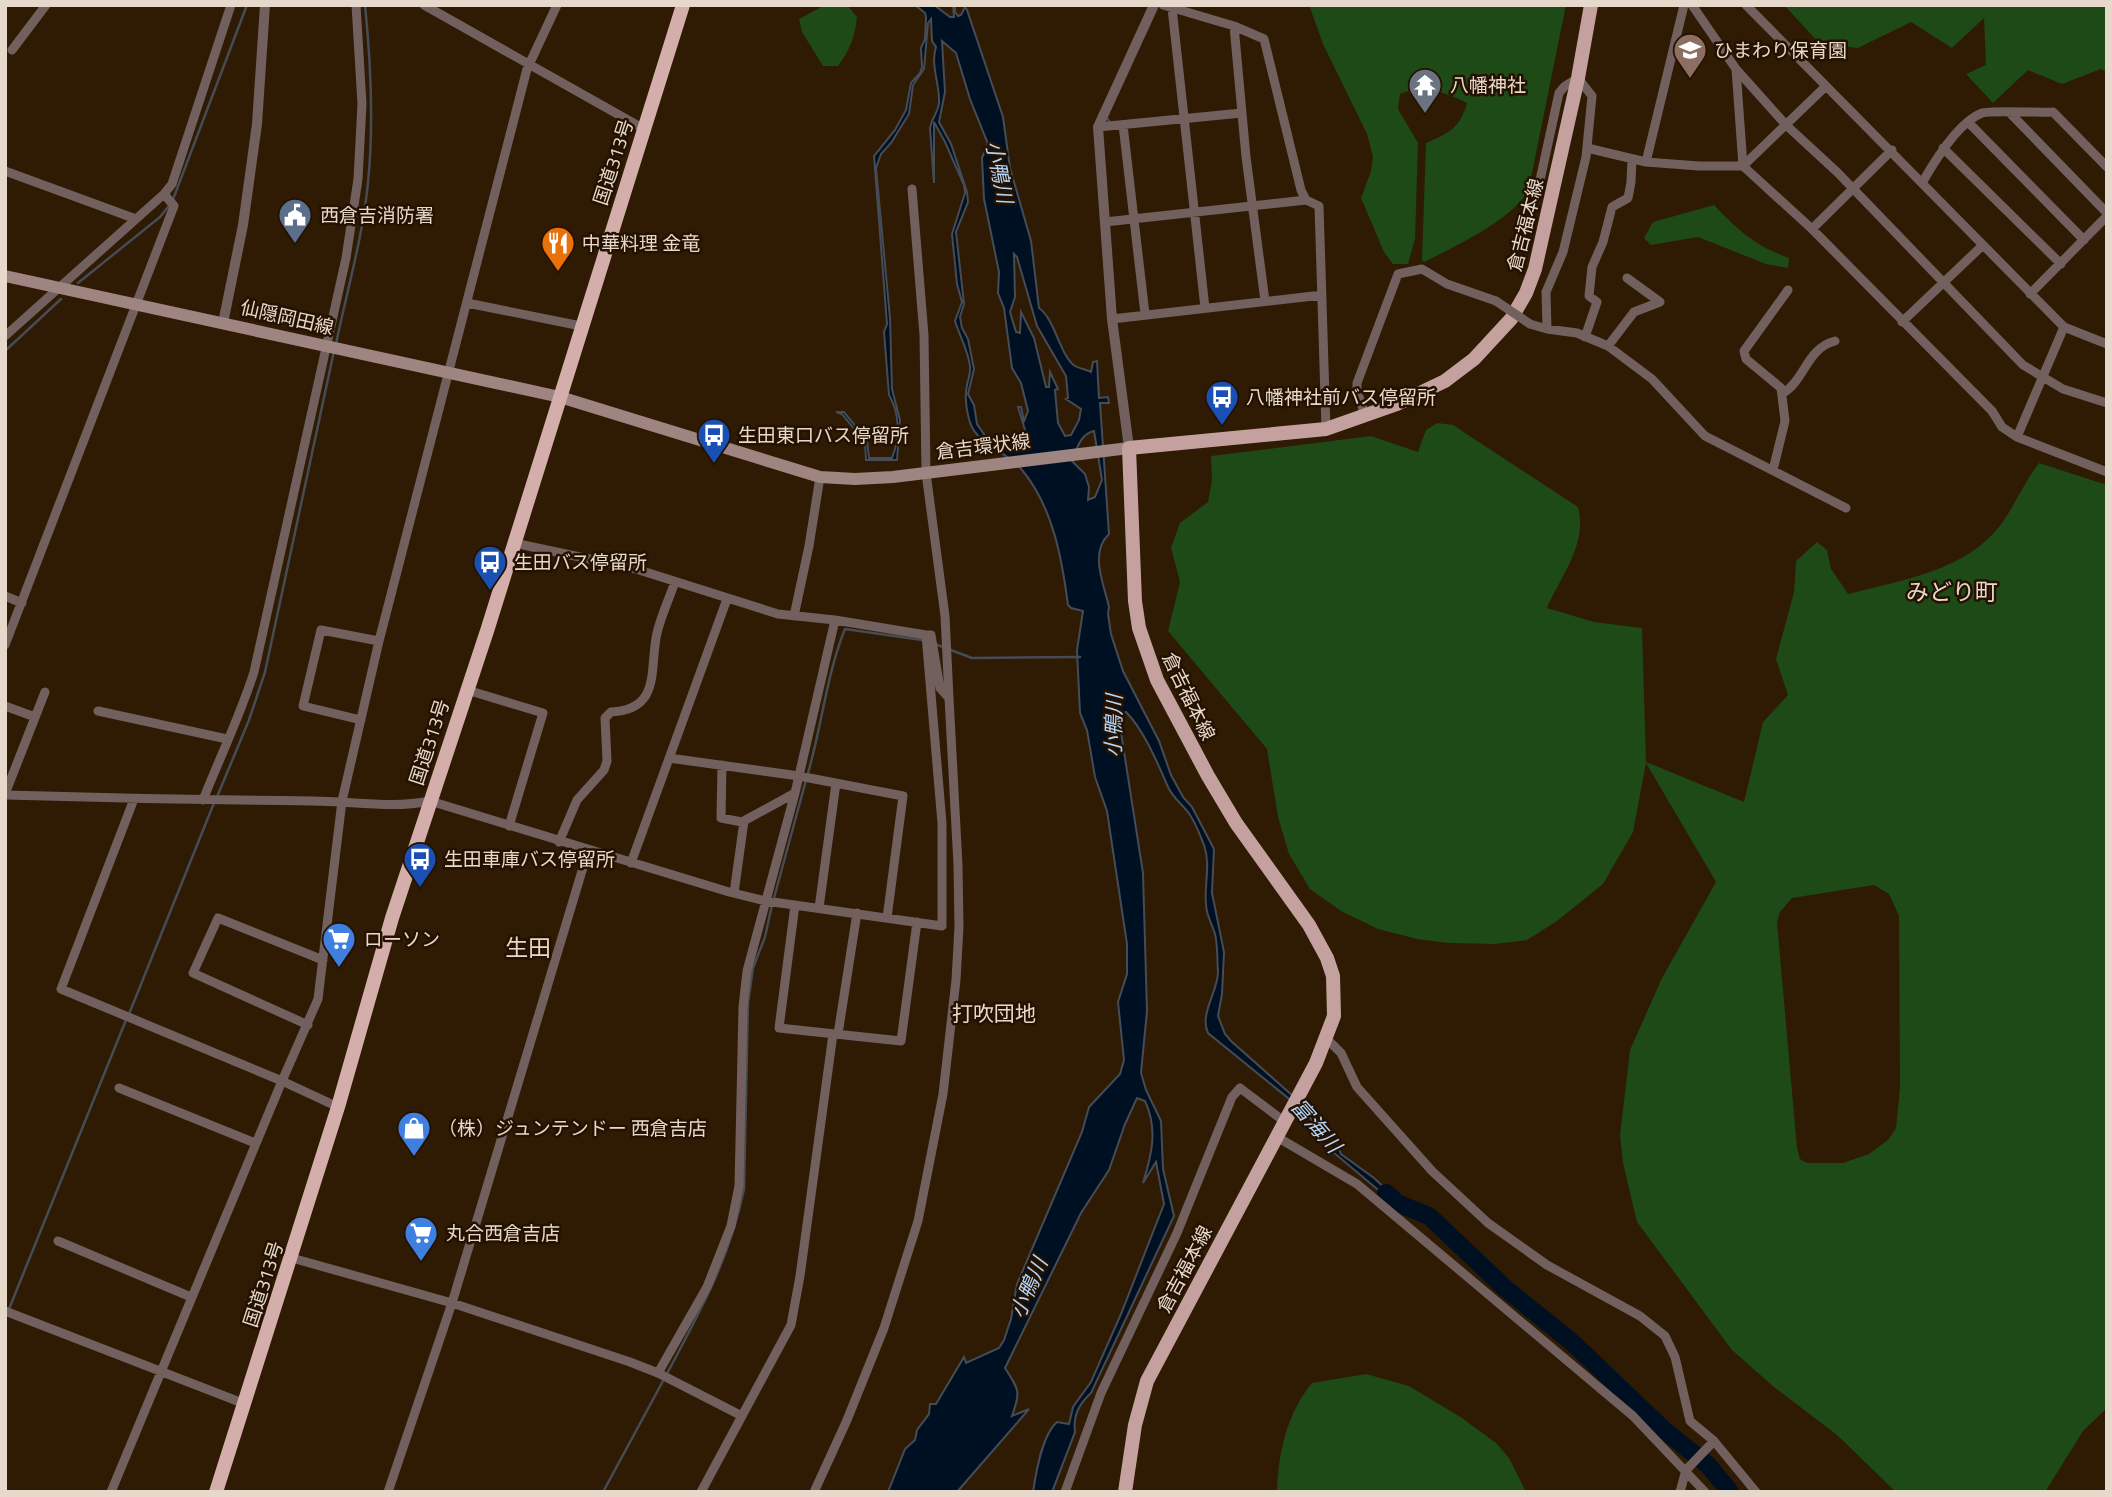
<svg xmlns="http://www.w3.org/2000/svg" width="2112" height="1497" font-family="'Titillium Web','Noto Sans JP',sans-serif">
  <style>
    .green { fill: #1d4a16; fill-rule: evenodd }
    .water { fill: #001023; stroke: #454c55; stroke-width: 2; fill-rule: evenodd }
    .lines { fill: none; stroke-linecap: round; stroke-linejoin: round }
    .stream { stroke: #454c55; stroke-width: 2.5 }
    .river { stroke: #001023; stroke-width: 18 }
    .minor { stroke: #71605e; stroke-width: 9 }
    .tertiary { stroke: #71605e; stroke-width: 10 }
    .secondary { stroke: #9f8582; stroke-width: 12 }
    .primary { stroke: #c4a19e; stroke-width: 14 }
    .trunk { stroke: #d4aeaa; stroke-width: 14 }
    .minor-bridge { stroke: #71605e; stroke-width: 9 }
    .labels { text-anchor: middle; stroke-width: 5; stroke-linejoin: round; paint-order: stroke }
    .poi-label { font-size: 19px; fill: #e6d8ca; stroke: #241100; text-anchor: start }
    .street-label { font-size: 19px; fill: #e6d8ca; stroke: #241100 }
    .water-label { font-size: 21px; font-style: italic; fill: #b3d5f8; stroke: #241100 }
    .neighbourhood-label { font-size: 21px; fill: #e6d8ca; stroke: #241100 }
    .quarter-label { font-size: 23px; fill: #e6d8ca; stroke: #241100 }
  </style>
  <rect width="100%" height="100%" fill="#2f1a03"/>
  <path class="green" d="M825 5H847L857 17C855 37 850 50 838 66H823L802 32 799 19Z
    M1309 5H1566L1529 188C1518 217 1452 248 1424 262L1422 260 1426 143C1449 133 1460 128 1467 103 1445 92 1423 84 1400 94L1398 109 1418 143 1415 239 1408 264H1393L1384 252 1361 198 1371 171 1373 157 1367 134 1323 44Z
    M1784 5H2107V72L2101 69 2062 84 2028 70 1993 103 1966 74 1986 65 1984 18 1952 48 1911 22 1858 48 1820 44Z
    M1714 205C1738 230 1755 246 1789 258L1788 268 1766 264 1698 237 1651 245 1644 238 1653 222Z
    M1437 423 1453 425 1578 507C1588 543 1561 576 1547 608L1594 622 1642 628 1646 762 1744 802 1763 722 1788 695 1776 659 1794 592 1796 561 1817 542 1827 550 1831 569 1848 594C1902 580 1967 571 2002 523 2016 503 2025 481 2039 463L2107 485V1408L2083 1431 2045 1492H1896L1837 1435 1774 1387 1732 1350 1637 1222 1623 1163 1620 1135 1630 1050 1662 978 1716 882 1646 763 1633 832 1603 884 1557 921 1527 940 1495 944 1448 943 1417 939 1378 929 1341 911 1310 889 1289 854 1278 817 1267 749 1168 631 1180 582 1171 548 1180 523 1208 502 1212 480 1211 456 1371 436 1418 452 1426 430ZM1874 885 1889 894 1899 916 1900 1088 1896 1128 1888 1140 1869 1154 1843 1163H1807L1800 1159 1797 1148 1777 922 1780 912 1792 898Z
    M1366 1374 1409 1386 1462 1418 1496 1443 1509 1458 1526 1492H1277C1278 1453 1287 1413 1312 1383Z"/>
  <path class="water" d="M915 5H934L950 17H954L953 5H955V12L958 16 961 15 965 7 967 10 1003 117 1010 168 1031 241 1039 308C1055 319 1060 356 1075 366 1080 369 1086 369 1091 372L1093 362 1097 361 1099 398 1108 397 1109 403H1100L1109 534C1089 553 1104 584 1109 607L1108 614 1111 634 1123 671 1159 741 1171 775 1183 797 1192 807 1214 849 1212 893 1224 952 1222 994 1218 1016 1225 1034 1231 1041 1330 1129 1341 1154 1374 1178 1404 1206 1402 1210 1333 1152 1327 1136 1304 1111 1208 1033C1199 1014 1218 992 1218 972 1217 960 1218 946 1215 934 1212 924 1206 915 1206 904 1204 884 1211 865 1204 845 1200 835 1195 821 1188 812 1181 803 1173 798 1168 787 1158 764 1144 730 1126 712L1122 714 1120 726 1143 873 1147 1011 1141 1073 1146 1090 1161 1121 1163 1169 1174 1216 1091 1393C1079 1404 1073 1415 1075 1432L1052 1492H1033C1036 1472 1042 1435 1057 1422L1069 1424 1073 1407 1091 1382 1121 1314 1164 1204 1156 1162 1143 1183C1152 1154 1158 1129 1145 1101L1137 1098 1125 1124 1109 1170 1081 1213 1005 1368C1019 1390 1021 1391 1012 1416L1029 1409 957 1492H888L905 1449 915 1440 917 1430 929 1414 930 1404H936L964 1357 966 1363 999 1348 1004 1340 1011 1319 1017 1284 1082 1132 1089 1107 1120 1074 1124 1060 1118 1002 1127 974V944L1107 811 1095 777 1087 730 1080 713 1077 650 1083 611 1071 608 1068 605C1062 559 1053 507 1022 470 1009 454 981 444 973 429 968 421 965 402 966 393 966 384 971 375 970 366 968 350 960 337 955 321L962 302 957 284 952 234 965 193 964 185 945 142 934 122V183L930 129C931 119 938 113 939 103 940 84 930 65 936 47L932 41 931 19 928 23 924 69 913 85 909 114 891 143 881 154 876 168 890 318 892 389 900 420 897 460H866L865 442 842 414 836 412H844L867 440 869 458H892C900 439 900 413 889 395L884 332 887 324 874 156 895 130 906 110 911 83 920 73 922 67 921 48 925 39 926 17 925 13ZM942 41 956 53 970 99 988 144 982 158 984 199 999 272 998 293 1004 308 1012 368 1021 383 1028 411 1024 421 1021 407H1018L1025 430 1027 448 1009 449 986 437 977 424 974 405 968 394 974 369 968 339 962 328 960 317 964 304 956 232 968 202 967 192 951 144 939 122 945 92ZM1014 254 1017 257 1037 326 1066 376 1068 398 1066 399 1081 409 1079 420 1071 435 1065 436 1058 423 1055 390 1058 389 1050 372 1049 387H1046L1034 338 1021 312 1020 333 1016 332 1010 312 1015 297ZM1094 431 1102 480 1095 497 1088 500 1089 487 1085 474 1072 461C1077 449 1080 434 1094 431Z"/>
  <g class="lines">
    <path class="stream" d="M1108 119 1109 121
      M78 283 160 217 172 202 247 5
      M336 344C347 290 363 237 368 182 374 123 371 64 365 5
      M5 351 61 299
      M935 644 972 658 1080 657
      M808 773C822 726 826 676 845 629L922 640
      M217 797 249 720 265 672 334 351
      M774 898 806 780
      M129 1014 214 803
      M9 1309 126 1020
      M603 1492C626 1450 648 1409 670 1368 702 1308 730 1257 744 1189L748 1003 753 968 765 937 772 905"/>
    <path class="river" d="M1386 1193 1397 1203 1429 1216 1505 1288 1574 1344 1664 1430 1708 1465 1730 1492"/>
    <path class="minor" d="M424 5 644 129
      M1163 5 1234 26 1264 39 1301 190 1306 200 1319 206 1326 429
      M1692 5 1736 69 1786 125 1837 172 2023 365 2063 389 2107 403
      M1746 5 2064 327 2107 344
      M1172 8 1205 308
      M1234 26 1246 157 1265 301
      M12 50 46 5
      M1736 69 1743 166 1812 229 1992 411 2002 427 2017 437 2107 472
      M2010 113 2107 213
      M1968 122 2084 240
      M1123 125 1145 314
      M1098 127 1242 113
      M1587 148 1646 162 1699 166H1743L1826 86
      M1943 148 2061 264
      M1646 162 1684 5
      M5 171 136 219
      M1922 183C1934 162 1958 122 1982 113 1990 110 2040 113 2053 112L2107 167
      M1537 194 1559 93 1565 86 1578 78 1592 96 1586 157 1563 252 1546 292 1547 329
      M1105 222 1306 200
      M1812 229 1892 150
      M2030 294 2107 216
      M467 303 581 326
      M1112 319 1322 295
      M1902 322 1983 245
      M1530 324 1547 329 1577 333 1608 346 1652 379 1705 436 1846 508
      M5 336 164 194 172 184 231 5
      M1585 337 1597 302 1589 296 1592 267 1603 242 1612 207 1628 198 1631 182 1632 159
      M1608 346 1634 312 1660 302 1627 278
      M1783 393C1805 380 1807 348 1835 341
      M1365 415 1357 391V383L1398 274 1422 269 1447 284 1496 301
      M2017 437 2064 327
      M1773 470 1785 421 1781 388 1746 359 1744 351 1788 290
      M514 543 636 569 778 614 835 620 926 635
      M5 596 22 603
      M794 616 809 546 820 477
      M5 645 174 206 164 194
      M467 690 543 713 509 826
      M5 706 35 717
      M98 711 227 739
      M361 720 303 706 321 630 379 641
      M669 758 799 776 903 796 887 918
      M722 765 721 818 742 822 795 793
      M5 794 45 692
      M5 795C108 798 210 800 312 801 351 801 392 809 430 801L729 892 766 901 942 926V823L926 635H931L940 688 949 698
      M134 799 61 989 282 1081 338 1107
      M203 800C220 757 240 716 254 672L346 258 358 179 362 104 356 5
      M559 842 577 800 604 770 607 761 605 718 611 712C662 710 649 668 657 633 661 616 669 599 675 582
      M631 863 727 599
      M734 893 744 821
      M795 905 779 1028 901 1041 917 922
      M819 908 836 783
      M308 1025 193 973 218 918 323 960
      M838 1034 857 913
      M1327 1039 1341 1053 1357 1087 1432 1171 1488 1223 1547 1265 1640 1316 1665 1336 1675 1357 1690 1421 1714 1441 1756 1492
      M119 1088 255 1143
      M1277 1137 1357 1184 1633 1416 1705 1492
      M58 1241 191 1297
      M292 1258 452 1303 630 1362 658 1373 742 1416
      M5 1311 245 1404
      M658 1373 707 1287 731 1226 739 1186 743 1007 747 971 795 793 835 620
      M111 1492 282 1081 318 999 342 801 379 641 527 69 557 5
      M388 1492 452 1303 588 851
      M701 1492 791 1325 800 1276 833 1034
      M814 1492 847 1420 884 1328 918 1221 943 1094 956 980 959 927 958 865 949 698 945 616 926 473 924 335 912 189
      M1065 1492 1101 1393 1177 1233 1232 1097 1240 1088 1285 1122
      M1680 1492 1686 1470 1714 1441"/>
    <path class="tertiary" d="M223 323 243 225 257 124 265 5
      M1129 448 1112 319 1098 127 1154 5"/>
    <path class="secondary" d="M5 276 560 397 820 477 855 479 893 477 1129 448"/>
    <path class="primary" d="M1125 1492 1135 1425 1147 1381 1316 1063 1334 1016 1333 976 1327 958 1309 925 1236 823 1208 776 1157 680 1139 628 1135 601 1129 448 1326 429 1397 404 1445 381 1474 359 1511 319 1526 293 1535 269 1578 78 1591 5"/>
    <path class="trunk" d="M216 1492 338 1107 392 918 487 631 683 5"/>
    <path class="minor-bridge" d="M1496 301 1530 324"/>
  </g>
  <defs>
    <symbol id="school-pin" viewBox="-11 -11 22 30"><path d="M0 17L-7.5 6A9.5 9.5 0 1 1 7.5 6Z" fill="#8d6e63" stroke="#241100"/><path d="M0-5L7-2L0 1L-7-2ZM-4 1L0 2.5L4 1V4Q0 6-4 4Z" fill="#fff"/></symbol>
    <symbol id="temple-pin" viewBox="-11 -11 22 30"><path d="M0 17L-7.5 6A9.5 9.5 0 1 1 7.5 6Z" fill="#6b7280" stroke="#241100"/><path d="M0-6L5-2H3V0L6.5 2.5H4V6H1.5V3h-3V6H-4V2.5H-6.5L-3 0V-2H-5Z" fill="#fff"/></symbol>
    <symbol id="civic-pin" viewBox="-11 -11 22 30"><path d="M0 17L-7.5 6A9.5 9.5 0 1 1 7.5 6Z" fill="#5c6f8a" stroke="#241100"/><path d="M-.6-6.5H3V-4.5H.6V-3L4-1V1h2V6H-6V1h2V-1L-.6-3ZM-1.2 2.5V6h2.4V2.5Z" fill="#fff"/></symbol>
    <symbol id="restaurant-pin" viewBox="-11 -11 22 30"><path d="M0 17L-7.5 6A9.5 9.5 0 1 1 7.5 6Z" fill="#e8710a" stroke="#241100"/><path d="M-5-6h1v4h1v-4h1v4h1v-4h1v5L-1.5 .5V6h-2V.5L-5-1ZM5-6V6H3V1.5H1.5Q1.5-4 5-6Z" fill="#fff"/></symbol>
    <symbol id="bus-pin" viewBox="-11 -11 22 30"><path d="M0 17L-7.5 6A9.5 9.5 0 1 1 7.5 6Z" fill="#1a4fb4" stroke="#241100"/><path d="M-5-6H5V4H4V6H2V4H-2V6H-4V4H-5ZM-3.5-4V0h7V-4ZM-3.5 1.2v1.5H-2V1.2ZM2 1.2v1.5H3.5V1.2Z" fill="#fff"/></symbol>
    <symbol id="supermarket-pin" viewBox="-11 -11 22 30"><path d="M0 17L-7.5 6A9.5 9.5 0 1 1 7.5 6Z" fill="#3f7fe0" stroke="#241100"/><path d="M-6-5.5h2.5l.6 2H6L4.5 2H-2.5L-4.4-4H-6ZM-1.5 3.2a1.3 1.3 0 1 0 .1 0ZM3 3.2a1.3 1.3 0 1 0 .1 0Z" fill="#fff"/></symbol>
    <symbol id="shop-pin" viewBox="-11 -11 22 30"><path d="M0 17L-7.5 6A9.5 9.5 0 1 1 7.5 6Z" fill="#3f7fe0" stroke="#241100"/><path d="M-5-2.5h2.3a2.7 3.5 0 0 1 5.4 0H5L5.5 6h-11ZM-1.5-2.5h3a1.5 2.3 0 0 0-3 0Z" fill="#fff"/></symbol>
  </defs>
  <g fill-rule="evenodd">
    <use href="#school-pin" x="1671" y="31" width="38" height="52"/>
    <use href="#temple-pin" x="1406" y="66" width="38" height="52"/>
    <use href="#civic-pin" x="276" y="196" width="38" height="52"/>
    <use href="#restaurant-pin" x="539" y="224" width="38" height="52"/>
    <use href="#bus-pin" x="1203" y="378" width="38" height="52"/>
    <use href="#bus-pin" x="695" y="416" width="38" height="52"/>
    <use href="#bus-pin" x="471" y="543" width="38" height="52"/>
    <use href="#bus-pin" x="401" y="840" width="38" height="52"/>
    <use href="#supermarket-pin" x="320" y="920" width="38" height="52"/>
    <use href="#shop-pin" x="395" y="1109" width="38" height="52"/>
    <use href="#supermarket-pin" x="402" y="1214" width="38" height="52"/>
  </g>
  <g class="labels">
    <g class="poi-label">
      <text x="1714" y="57">ひまわり保育園</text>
      <text x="1450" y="92">八幡神社</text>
      <text x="320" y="222">西倉吉消防署</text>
      <text x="582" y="250">中華料理 金竜</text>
      <text x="1246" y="404">八幡神社前バス停留所</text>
      <text x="738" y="442">生田東口バス停留所</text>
      <text x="514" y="569">生田バス停留所</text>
      <text x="444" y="866">生田車庫バス停留所</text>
      <text x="364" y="946">ローソン</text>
      <text x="438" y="1135">（株）ジュンテンドー 西倉吉店</text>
      <text x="446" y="1240">丸合西倉吉店</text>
    </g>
    <g class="street-label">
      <text transform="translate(613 162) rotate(-72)" y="7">国道313号</text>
      <text transform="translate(1525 225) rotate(-76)" y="7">倉吉福本線</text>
      <text transform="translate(287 317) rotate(13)" y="7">仙隠岡田線</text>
      <text transform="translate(983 446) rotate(-7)" y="7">倉吉環状線</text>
      <text transform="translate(1189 696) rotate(64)" y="7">倉吉福本線</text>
      <text transform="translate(429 742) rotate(-72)" y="7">国道313号</text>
      <text transform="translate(1184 1269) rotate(-62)" y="7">倉吉福本線</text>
      <text transform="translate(263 1284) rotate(-72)" y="7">国道313号</text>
    </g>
    <g class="water-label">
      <text transform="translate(999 172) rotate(79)" y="7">小鴨川</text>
      <text transform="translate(1114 726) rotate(-89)" y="7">小鴨川</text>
      <text transform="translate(1316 1126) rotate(49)" y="7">富海川</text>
      <text transform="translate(1029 1288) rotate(-67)" y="7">小鴨川</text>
    </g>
    <g class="neighbourhood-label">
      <text x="994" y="1021">打吹団地</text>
    </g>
    <g class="quarter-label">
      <text x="1952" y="600">みどり町</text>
      <text x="528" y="956">生田</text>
    </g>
  </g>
  <rect width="2112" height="1497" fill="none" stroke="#e6d8ca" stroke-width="14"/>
</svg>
